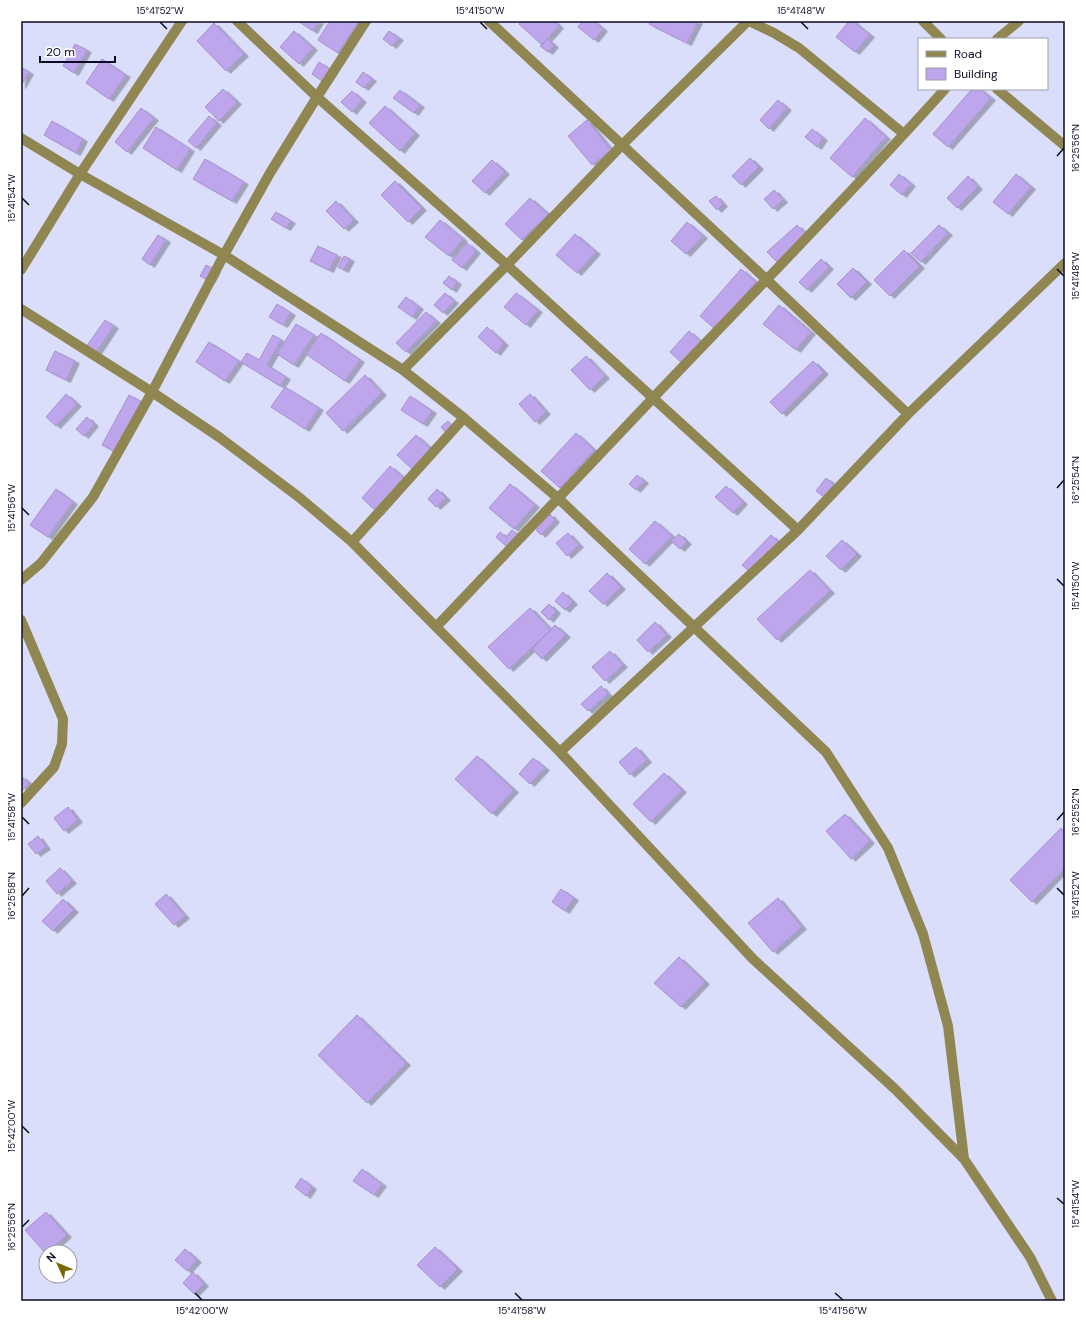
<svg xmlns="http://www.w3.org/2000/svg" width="1086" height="1322" font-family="'DM Sans',sans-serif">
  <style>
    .building { fill: #bea6ec; stroke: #a78fd3; filter: url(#shadow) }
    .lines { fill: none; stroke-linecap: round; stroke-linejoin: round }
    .minor { stroke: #8f8651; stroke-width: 10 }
    .ticks { fill: none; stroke: #0c0b24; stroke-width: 1.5 }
    .neatline { fill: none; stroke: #0c0b24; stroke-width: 1.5 }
    .ticks-label { font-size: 10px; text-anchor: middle; fill: #0c0b24 }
  </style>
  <defs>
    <filter id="shadow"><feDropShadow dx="4.5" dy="2.5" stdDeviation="0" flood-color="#0004"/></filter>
  </defs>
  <rect width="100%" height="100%" fill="#dadefb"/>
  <path class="building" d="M298 21H319L313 31Z
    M330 21H359L338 53 318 40Z
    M522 21H554L559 26 542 45 519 24Z
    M582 21H594L603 29 594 40 578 27Z
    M651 21H698L687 43 649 24Z
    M849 21H853L870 35 855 52 836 37Z
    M214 23 244 54 226 71 197 41Z
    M294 31 313 48 299 64 280 47Z
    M389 31 399 38 392 46 383 39Z
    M547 39 554 45 548 52 540 46Z
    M75 44 87 50 74 73 63 66Z
    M102 59 126 75 109 99 86 83Z
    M319 62 333 71 325 83 312 74Z
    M21 67 29 72 21 86Z
    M363 72 372 79 364 88 356 82Z
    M223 89 237 102 219 121 205 107Z
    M972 89H980L991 98 948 147 933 134Z
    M400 90 420 105 414 113 393 98Z
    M352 91 362 100 352 112 341 102Z
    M778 100 787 108 769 129 760 120Z
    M385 106 415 133 400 151 369 123Z
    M141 108 154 118 127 152 115 142Z
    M209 116 217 123 196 148 188 141Z
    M865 118 886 137 852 177 830 158Z
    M587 120 611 150 592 165 568 136Z
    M52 121 83 139 76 153 44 135Z
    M156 127 190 149 177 170 143 148Z
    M812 129 823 138 817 147 805 137Z
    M750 158 759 167 741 185 732 176Z
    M205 159 244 182 232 201 193 179Z
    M492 160 505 172 485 193 472 181Z
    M899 174 911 184 902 195 890 185Z
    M1016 174 1031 187 1008 214 993 202Z
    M968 176 978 187 957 208 947 198Z
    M395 181 422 208 408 222 381 195Z
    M774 190 783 200 773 209 764 199Z
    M716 196 723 204 717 210 709 201Z
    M530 198 548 214 522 240 505 224Z
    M336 201 354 220 344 229 326 211Z
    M276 212 291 221 286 228 271 219Z
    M440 220 463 239 449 256 425 237Z
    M687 222 703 236 686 254 671 241Z
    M797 225 806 235 777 262 767 252Z
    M939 225 948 233 921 262 911 253Z
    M575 234 596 252 577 273 556 255Z
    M158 235 166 240 150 265 142 259Z
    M467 243 476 251 462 268 452 260Z
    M318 246 337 255 329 270 310 261Z
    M904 250 920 266 890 296 874 280Z
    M344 256 350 259 344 270 338 267Z
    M821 259 829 267 807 290 799 282Z
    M206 265 216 270 210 281 200 276Z
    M853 268 867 282 851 298 837 284Z
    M741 269 756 282 715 329 700 316Z
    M449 276 457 282 452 290 443 283Z
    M445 293 454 301 443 313 434 305Z
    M516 293 538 310 526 325 504 307Z
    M406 297 419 307 412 317 398 307Z
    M277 304 291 313 283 325 269 317Z
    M779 305 811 332 796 350 763 324Z
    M426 312 436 321 406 352 396 343Z
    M105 320 114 326 96 353 86 347Z
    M296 324 314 335 294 365 277 354Z
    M487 327 504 343 496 353 478 337Z
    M689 331 702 343 683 364 670 352Z
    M321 333 360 360 345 381 306 354Z
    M273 335 281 340 267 365 286 377 280 386 241 362 247 353 259 360Z
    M209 342 239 361 225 381 196 362Z
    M55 351 75 361 66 380 46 370Z
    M586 356 605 376 590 390 571 370Z
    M813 361 824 372 782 414 770 402Z
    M365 375 382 393 343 431 326 413Z
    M285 387 319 408 305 429 271 407Z
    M66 394 77 404 56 426 46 417Z
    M530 394 546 412 535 422 519 404Z
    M129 395 142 402 116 452 102 445Z
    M410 396 432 411 423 424 401 410Z
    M87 417 94 424 84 436 76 429Z
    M448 421 453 427 446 433 441 427Z
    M576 433 594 450 560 488 541 471Z
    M416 435 432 450 413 470 397 455Z
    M390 466 406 480 378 513 362 498Z
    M637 475 644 481 636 490 629 484Z
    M826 478 834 484 824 497 816 491Z
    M510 484 535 505 514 529 489 508Z
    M726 486 743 502 733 513 715 497Z
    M56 489 73 502 48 537 30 525Z
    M437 489 446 498 436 507 428 499Z
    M550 514 555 520 541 535 536 530Z
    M655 521 672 536 645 564 629 549Z
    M512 530 518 535 507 547 496 537 500 532 506 537Z
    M568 533 579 545 567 556 556 543Z
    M679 534 687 542 680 549 671 541Z
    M771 535 779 542 751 573 742 565Z
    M842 540 857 554 841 570 826 556Z
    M810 570 830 591 777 640 757 619Z
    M607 573 621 587 603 604 589 591Z
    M563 592 573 602 565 610 555 601Z
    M549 604 556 611 549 620 541 612Z
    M530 608 551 630 509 669 488 647Z
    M655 622 667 635 648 652 637 640Z
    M555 625 566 635 542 659 532 649Z
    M610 651 623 665 605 681 592 667Z
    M601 686 608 694 588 711 581 704Z
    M636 747 647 760 630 775 619 762Z
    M477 756 514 790 492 814 455 779Z
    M533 758 545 768 530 784 519 774Z
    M664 773 682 790 651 822 633 804Z
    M21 776 29 783 21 792Z
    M68 807 78 820 64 831 54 818Z
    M845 814 870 841 851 859 826 831Z
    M1061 828 1065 833V868L1032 902 1010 880Z
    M38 836 46 847 36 854 28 844Z
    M60 868 72 881 57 894 46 881Z
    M561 889 574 898 565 911 552 902Z
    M166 894 185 916 174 925 155 904Z
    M778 898 802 927 773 952 748 923Z
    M63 899 74 910 53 931 42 921Z
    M679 957 705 982 681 1007 654 983Z
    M357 1015 406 1063 367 1103 318 1055Z
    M362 1169 382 1184 374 1195 353 1181Z
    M301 1178 312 1187 306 1196 295 1187Z
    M46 1212 67 1235 48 1252H46V1254L25 1230Z
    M435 1247 458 1269 440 1287 417 1265Z
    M185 1249 197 1260 187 1271 175 1260Z
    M193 1272 204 1284 194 1294 183 1283Z"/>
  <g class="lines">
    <path class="minor" d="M237 21 317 97 507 265 798 530
      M489 21 767 280 908 414
      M749 21 774 33 799 48 904 134
      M923 21 941 39
      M997 39 1019 21
      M997 89 1065 146
      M21 138 80 174 224 255 403 370 464 418 559 499 826 752 888 848 923 934 948 1026 964 1159
      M21 270 80 174 182 21
      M21 309 152 392 219 437 300 498 352 542 560 752 753 959 896 1090 964 1159 1030 1257 1052 1301
      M403 370 507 265 622 145 748 21
      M352 542 464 418
      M21 580 41 563 93 497 152 392 224 255 270 173 317 97 366 21
      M21 620 63 719 62 744 54 767 21 803
      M437 626C510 550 581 473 654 397 751 295 851 194 945 89
      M560 752 798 530 908 414 1065 263"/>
  </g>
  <path class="ticks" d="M160 22 167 29M480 22 487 29M801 22 808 29M1057 156 1064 148M22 198 29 205M1057 269 1064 276M1057 488 1064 480M22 508 29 515M1057 579 1064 586M22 817 29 824M1057 820 1064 812M1057 888 1064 895M22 896 29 888M22 1126 29 1133M1057 1198 1064 1204M22 1227 29 1220M195 1293 202 1300M515 1293 522 1300M835 1293 843 1300"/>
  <rect width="1086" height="1322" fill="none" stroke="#ffffff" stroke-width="44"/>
  <rect x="918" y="38" width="130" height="52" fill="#ffffff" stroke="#9e9da7"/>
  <rect x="926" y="51" width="20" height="6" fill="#8f8651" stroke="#9e9da7"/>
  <text x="954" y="58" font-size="12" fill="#0c0b24">Road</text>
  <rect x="926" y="68" width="20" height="12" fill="#bea6ec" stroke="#9e9da7"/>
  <text x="954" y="78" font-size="12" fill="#0c0b24">Building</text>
  <g transform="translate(58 1264) rotate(314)"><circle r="19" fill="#ffffff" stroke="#9e9da7"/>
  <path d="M0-3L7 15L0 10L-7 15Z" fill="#776900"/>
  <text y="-6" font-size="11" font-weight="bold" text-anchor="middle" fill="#0c0b24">N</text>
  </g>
  <path d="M40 56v6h75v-6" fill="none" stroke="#0c0b24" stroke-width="2"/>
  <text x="46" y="56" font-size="12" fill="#0c0b24" stroke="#ffffff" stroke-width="3" paint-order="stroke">20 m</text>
  <rect x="22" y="22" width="1042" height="1278" class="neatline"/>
  <g class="ticks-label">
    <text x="160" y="14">15°41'52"W</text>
    <text x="480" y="14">15°41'50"W</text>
    <text x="801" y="14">15°41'48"W</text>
    <text transform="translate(1075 148) rotate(-90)" y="4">16°25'56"N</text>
    <text transform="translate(11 198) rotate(-90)" y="4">15°41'54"W</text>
    <text transform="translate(1075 276) rotate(-90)" y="4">15°41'48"W</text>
    <text transform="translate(1075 480) rotate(-90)" y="4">16°25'54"N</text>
    <text transform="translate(11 508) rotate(-90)" y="4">15°41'56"W</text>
    <text transform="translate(1075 586) rotate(-90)" y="4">15°41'50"W</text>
    <text transform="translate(1075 812) rotate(-90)" y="4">16°25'52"N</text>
    <text transform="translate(11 817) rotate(-90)" y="4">15°41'58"W</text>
    <text transform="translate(1075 895) rotate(-90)" y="4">15°41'52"W</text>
    <text transform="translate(11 896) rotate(-90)" y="4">16°25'58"N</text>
    <text transform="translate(11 1126) rotate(-90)" y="4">15°42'00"W</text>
    <text transform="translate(1075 1204) rotate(-90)" y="4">15°41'54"W</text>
    <text transform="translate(11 1227) rotate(-90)" y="4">16°25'56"N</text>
    <text x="202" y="1314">15°42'00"W</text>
    <text x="522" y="1314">15°41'58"W</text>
    <text x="843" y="1314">15°41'56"W</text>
  </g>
</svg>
